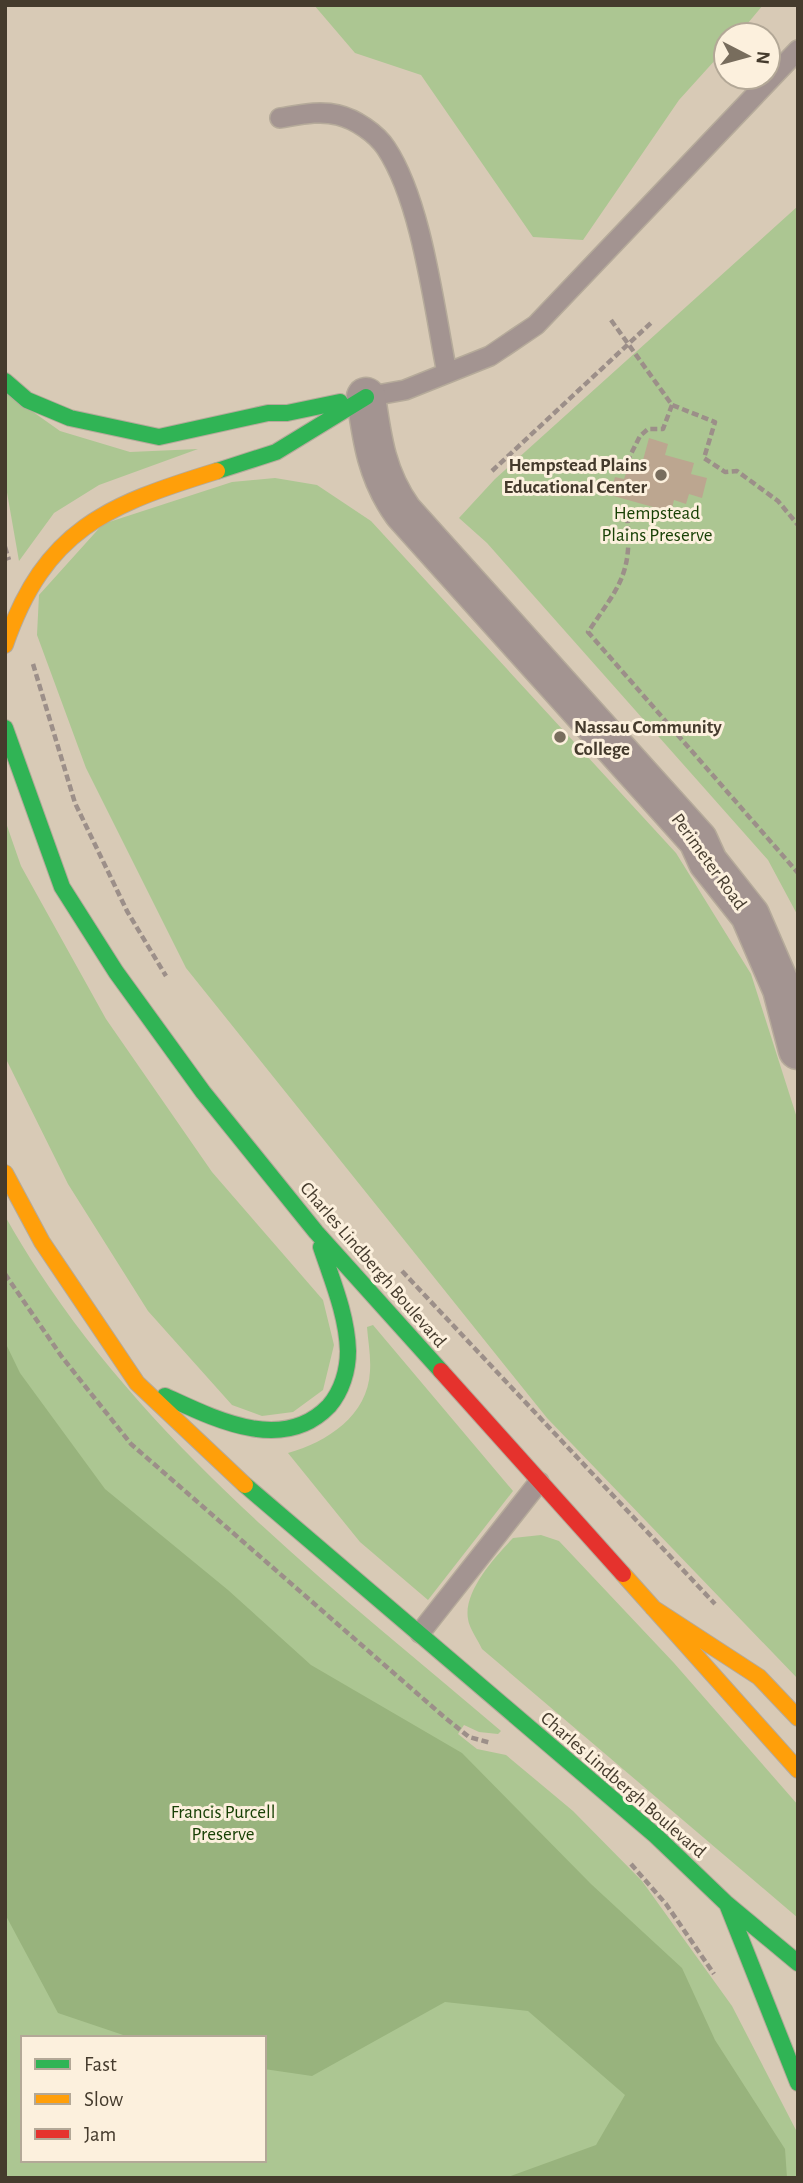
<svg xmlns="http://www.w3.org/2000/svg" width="803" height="2183" font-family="'Alegreya Sans',sans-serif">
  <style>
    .green { fill: #acc692; fill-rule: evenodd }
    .forest { fill: #98b37d }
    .building { fill: #bca690 }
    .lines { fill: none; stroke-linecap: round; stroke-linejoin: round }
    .lane-casing { stroke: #b5aa9a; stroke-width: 22 }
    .street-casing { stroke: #b5aa9a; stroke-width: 41 }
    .fast-casing { stroke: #b5aa9a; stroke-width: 18 }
    .slow-casing { stroke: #b5aa9a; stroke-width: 18 }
    .jam-casing { stroke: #b5aa9a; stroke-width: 18 }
    .path { stroke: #9c8f89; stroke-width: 4.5; stroke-dasharray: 7 3.5; stroke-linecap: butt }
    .lane { stroke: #a39491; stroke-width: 19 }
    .street { stroke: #a39491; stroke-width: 38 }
    .fast { stroke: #30b455; stroke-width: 16 }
    .slow { stroke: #ff9f0a; stroke-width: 16 }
    .jam { stroke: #e5322d; stroke-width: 16 }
    .poi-dot { fill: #786d5d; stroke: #fcf0dd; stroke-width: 2.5 }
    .labels { text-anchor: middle; stroke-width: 6; stroke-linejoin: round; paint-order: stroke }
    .poi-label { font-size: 19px; font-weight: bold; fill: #453b2d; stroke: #fcf0dd; text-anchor: end }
    .park-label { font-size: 19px; fill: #184005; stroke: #fcf0dd }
    .street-label { font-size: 19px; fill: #453b2d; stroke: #fcf0dd }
  </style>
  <rect width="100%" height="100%" fill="#d8cab6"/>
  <path class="green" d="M314 5H763L738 35H726V48L679 100 583 240 533 237 421 75 355 53Z
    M798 206V916L768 860 487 543 459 518 495 479Z
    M5 392 60 431 130 452 198 449 99 485 54 513 19 561 5 481Z
    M275 478 317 485 371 521 676 853 751 974 798 1121V1679L547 1418 186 968 86 768 37 635 39 595 103 524 232 482Z
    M5 820 21 866 106 1019 212 1172 323 1300 334 1345 323 1390 293 1412 262 1416 232 1405 148 1311 68 1184 5 1057Z
    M5 1216C123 1427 320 1577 501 1731L498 1734 479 1732 464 1725 458 1734 477 1749 506 1755 573 1811 642 1881 732 2006 798 2134V2178H5ZM23 2038H264V2160H23Z
    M373 1325 513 1491 428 1600 360 1542 288 1453C327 1442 368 1416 370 1371 371 1356 368 1341 367 1327Z
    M541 1535 559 1541 674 1663 798 1805V1918L482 1649C478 1640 469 1628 468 1619 463 1591 496 1556 513 1538Z"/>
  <path class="forest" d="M5 1342 20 1373 105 1489 228 1590 311 1665 462 1753 591 1884 682 1968 715 2040 785 2149 787 2178H505L596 2145 625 2095 528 2011 445 2002 312 2076 264 2069V2038H132L58 2013 5 1914Z"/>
  <path class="building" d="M649 438 668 444 665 455 694 463 691 474 707 478 702 498 689 494 686 504 674 500 671 512 610 495 615 477 624 479 628 468 640 471Z"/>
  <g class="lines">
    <defs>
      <path id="lane" d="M280 118C299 115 319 110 338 115 355 119 376 133 386 148 422 202 434 308 447 373
        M366 397 405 390 490 356 536 325 798 50
        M420 1633 539 1482"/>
      <path id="street" d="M366 397C372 440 377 476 403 512L698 840 708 862 750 915 782 989 798 1050"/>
      <path id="fast" d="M5 381 27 400 70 418 159 437 268 413H287L340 402
        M217 471 276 452 366 397
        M5 728 62 887 116 972 203 1092 316 1232 441 1371
        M165 1396C215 1419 283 1454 329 1406 342 1391 348 1370 348 1351 347 1315 332 1280 321 1247
        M245 1485 656 1836 727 1904 798 1963
        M727 1904 798 2083"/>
      <path id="slow" d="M5 645C45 529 107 505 217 471
        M5 1173 42 1242 137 1383 245 1485
        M623 1574 798 1770
        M653 1608 759 1677 798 1718"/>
      <path id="jam" d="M441 1371 623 1574"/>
    </defs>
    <use href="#lane" class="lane-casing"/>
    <use href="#street" class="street-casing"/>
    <use href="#fast" class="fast-casing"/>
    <use href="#slow" class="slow-casing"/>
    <use href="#jam" class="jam-casing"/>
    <path class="path" d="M611 320 672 405 715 422 704 458 725 472 737 471 778 501 798 525
      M627 462 640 436 648 429H663L672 405
      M492 471 653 321
      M627 516C633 574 619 586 588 632L798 873
      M5 547 9 560
      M33 664 75 803 127 911 166 976
      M402 1271 715 1604
      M5 1274 62 1357 131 1444 443 1716 469 1737 491 1743
      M631 1864 666 1904 714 1974"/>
    <use href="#lane" class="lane"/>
    <use href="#street" class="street"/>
    <use href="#fast" class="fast"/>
    <use href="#slow" class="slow"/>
    <use href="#jam" class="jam"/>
  </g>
  <g class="poi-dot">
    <circle cx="661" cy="475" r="7"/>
    <circle cx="560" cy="737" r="7"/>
  </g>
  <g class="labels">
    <g class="poi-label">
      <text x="647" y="471">Hempstead Plains<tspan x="647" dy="22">Educational Center</tspan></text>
      <text x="574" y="733" text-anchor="start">Nassau Community<tspan x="574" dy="22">College</tspan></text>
    </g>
    <g class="park-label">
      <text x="657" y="519">Hempstead<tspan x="657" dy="22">Plains Preserve</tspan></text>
      <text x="223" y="1818">Francis Purcell<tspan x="223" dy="22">Preserve</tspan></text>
    </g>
    <g class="street-label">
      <text transform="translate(710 861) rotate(54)" y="7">Perimeter Road</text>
      <text transform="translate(374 1264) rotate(49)" y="7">Charles Lindbergh Boulevard</text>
      <text transform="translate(624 1784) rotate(41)" y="7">Charles Lindbergh Boulevard</text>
    </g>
  </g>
  <rect width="803" height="2183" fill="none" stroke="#453b2d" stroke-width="14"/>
  <rect x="21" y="2036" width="245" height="126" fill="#fcf0dd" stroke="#b3a897" stroke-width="2"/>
  <rect x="35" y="2059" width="35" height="10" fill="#30b455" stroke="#b3a897" stroke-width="2"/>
  <text x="84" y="2071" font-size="21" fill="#453b2d">Fast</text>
  <rect x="35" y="2094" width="35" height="10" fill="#ff9f0a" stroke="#b3a897" stroke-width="2"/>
  <text x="84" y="2106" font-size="21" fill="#453b2d">Slow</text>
  <rect x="35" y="2129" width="35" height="10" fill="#e5322d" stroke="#b3a897" stroke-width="2"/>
  <text x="84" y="2141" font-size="21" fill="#453b2d">Jam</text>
  <g transform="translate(747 56) rotate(96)"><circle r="33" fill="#fcf0dd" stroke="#b3a897" stroke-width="2"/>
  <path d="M0-5L12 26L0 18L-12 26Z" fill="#786d5d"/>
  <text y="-10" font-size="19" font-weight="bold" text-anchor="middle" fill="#453b2d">N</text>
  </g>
</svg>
